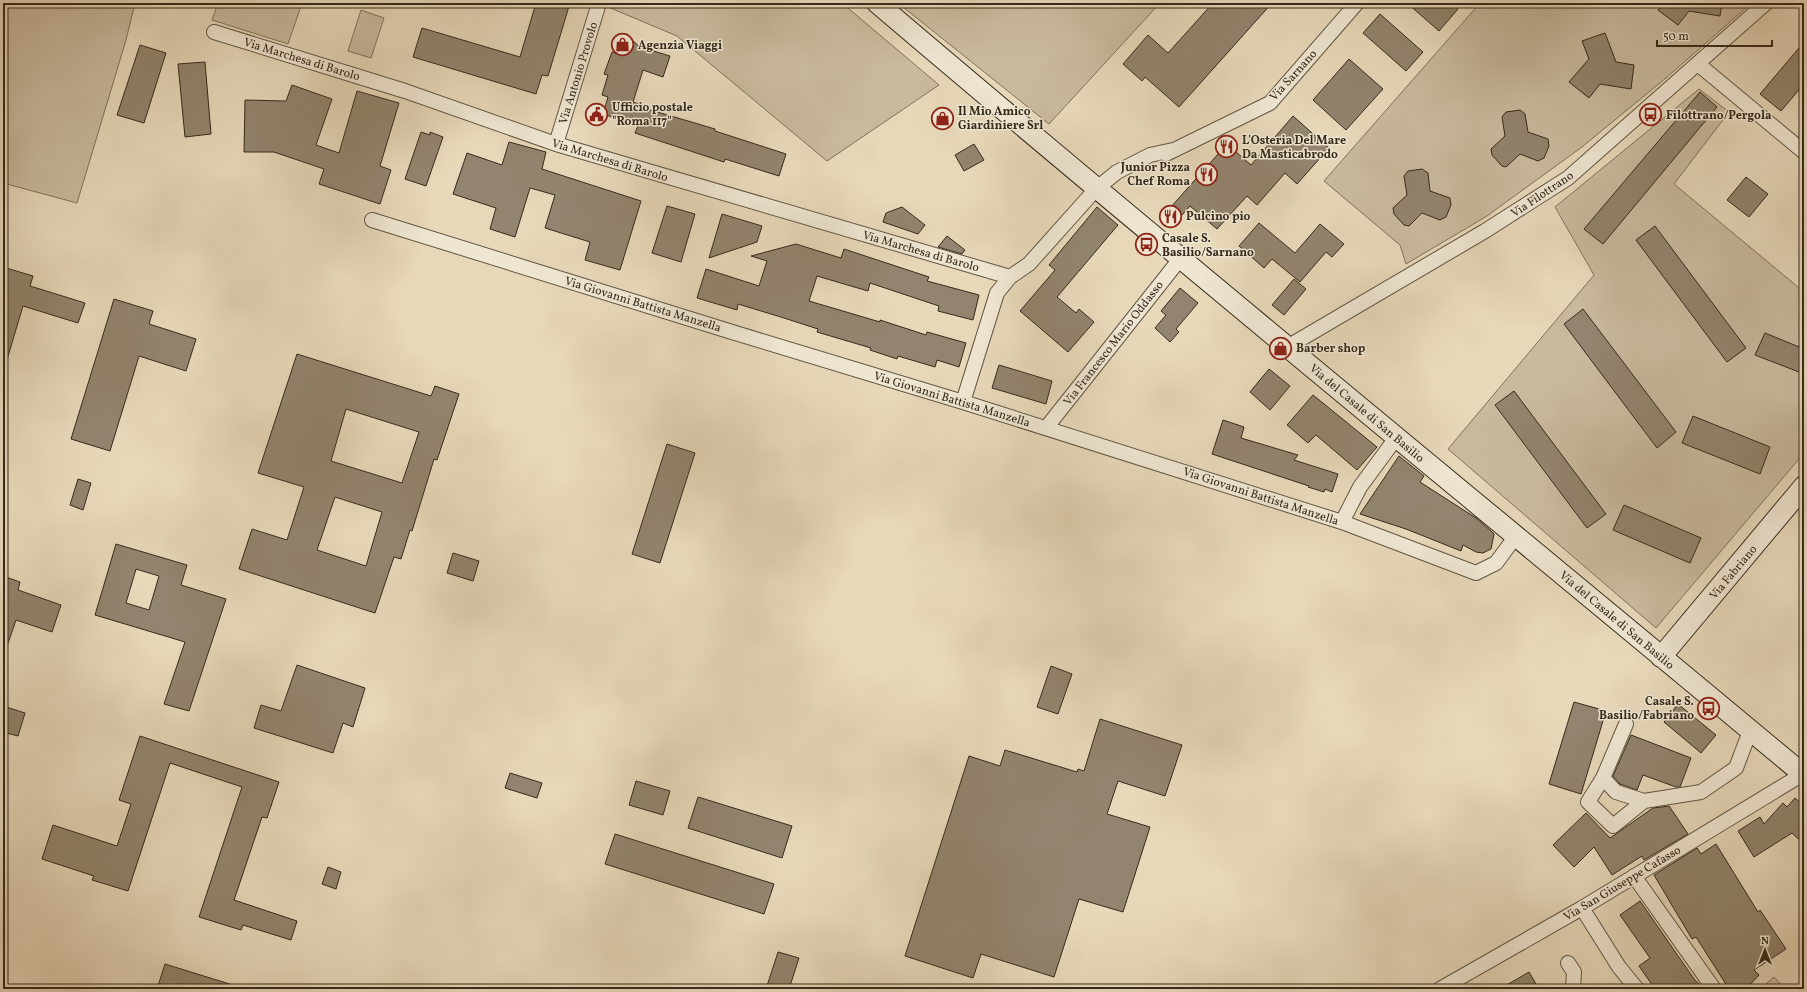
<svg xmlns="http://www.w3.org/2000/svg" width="1807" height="992" font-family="Vollkorn,serif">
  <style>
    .green { fill: #c9ba9f; stroke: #7f725d }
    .building { fill: #92846e; stroke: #352a1b; fill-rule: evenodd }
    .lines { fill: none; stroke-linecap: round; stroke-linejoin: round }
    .street-casing { stroke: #625643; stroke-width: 16 }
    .secondary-casing { stroke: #352a1b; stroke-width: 22 }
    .street { stroke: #efe6d2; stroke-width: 14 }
    .secondary { stroke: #efe6d2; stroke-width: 20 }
    .labels { text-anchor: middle; stroke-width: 3; stroke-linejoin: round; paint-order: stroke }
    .poi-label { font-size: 12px; font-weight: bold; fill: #352a1b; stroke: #efe6d2; text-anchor: start }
    .street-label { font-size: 12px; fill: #352a1b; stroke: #efe6d2 }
  </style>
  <rect width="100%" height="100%" fill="#e7d8ba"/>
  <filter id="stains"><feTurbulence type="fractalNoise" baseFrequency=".005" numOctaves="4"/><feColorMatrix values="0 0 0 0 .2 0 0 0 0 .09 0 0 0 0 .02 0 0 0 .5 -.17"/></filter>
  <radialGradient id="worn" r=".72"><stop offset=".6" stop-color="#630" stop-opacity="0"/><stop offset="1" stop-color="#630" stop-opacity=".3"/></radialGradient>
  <path class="green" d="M3 3H135L126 40 77 203 3 183Z
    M218 3H302L288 44 212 20Z
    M609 3H842L939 85 827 161 677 36 608 7Z
    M898 3H1160L1049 124Z
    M1480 3H1744L1747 7 1666 78 1582 147 1487 216 1406 264 1400 245 1324 181Z
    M361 10 384 18 371 58 348 51Z
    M1699 89 1729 112 1674 184 1804 292V453L1656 628 1448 449 1594 275 1555 207Z
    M1774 977 1785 989H1760Z"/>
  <path class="building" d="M536 3H570L548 76 542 75 536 94 413 57 422 28 520 57Z
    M1213 3H1272L1179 107 1145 77 1142 81 1123 64 1148 35 1168 53Z
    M1407 3H1451L1458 9 1439 31Z
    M1664 3H1722L1720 16 1689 11 1678 25 1658 10Z
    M1380 14 1423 52 1406 71 1363 33Z
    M1605 33 1616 62 1634 65 1631 89 1600 84 1589 98 1569 82 1589 59 1582 41Z
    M625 34 640 47 670 56 663 77 643 70 633 102 645 106 644 108 715 129V131L786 154 779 176 725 159 724 162 635 133 638 126 603 114 608 97 602 95 608 75 604 74 612 52 618 54Z
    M1804 42V84L1781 111 1760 94Z
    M140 45 166 53 144 123 117 115Z
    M1349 59 1383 89 1346 130 1313 100Z
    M205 62 211 134 185 137 178 64Z
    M292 85 332 99 316 145 339 153 357 91 399 103 380 166 391 170 380 204 319 184 324 169 274 152H244L245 100 286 101Z
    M1700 92 1717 107 1603 244 1584 229Z
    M1520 110 1525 114 1528 132 1548 139 1549 146 1544 158 1538 161 1520 154 1506 167 1502 166 1492 155 1491 149 1505 136 1502 117 1506 112Z
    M1293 116 1329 148 1297 184 1285 173 1257 205 1247 196 1217 229 1190 206 1172 226 1162 217 1227 144 1251 165Z
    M421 132 430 135V132L443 137 426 186 405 179Z
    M509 142 546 152 542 169 641 201 620 270 585 260 590 242 545 228 555 195 530 188 515 237 490 229 496 208 453 194 467 153 502 165Z
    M974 144 984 160 964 171 955 155Z
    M1422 169 1428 173 1430 191 1450 198 1451 205 1446 217 1440 220 1422 213 1409 226 1404 225 1394 214 1393 208 1407 195 1404 176 1408 171Z
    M1746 177 1768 194 1749 217 1727 200Z
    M667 206 695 214 681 262 652 253Z
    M902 207 925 225 918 234 883 222 886 213Z
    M1097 207 1118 225 1057 297 1076 313 1079 309 1094 322 1068 352 1020 311 1055 270 1049 265Z
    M722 214 762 226 757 242 709 258Z
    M1259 223 1295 253 1320 224 1344 244 1332 257 1326 252 1300 282 1272 259 1264 268 1239 246Z
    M1655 226 1746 348 1727 362 1636 240Z
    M947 236 965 250 962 254 938 247Z
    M796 244 841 258 844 249 929 277 927 281 979 295 973 320 938 311 939 306 870 283 868 291 817 276 809 301 880 322V320L926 335 927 332 966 343 959 367 937 360 935 367 898 356 897 359 870 350 871 348 817 332 818 329 784 318 738 304 737 310 697 298 706 269 759 286 767 261 751 256Z
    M3 267 33 276 30 286 85 303 78 323 23 306 6 363 3 362Z
    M1294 279 1306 289 1284 315 1272 305Z
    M1180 288 1198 303 1176 329 1179 332 1170 342 1155 328 1166 315 1161 311Z
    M114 299 153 311 149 324 196 339 186 371 139 356 110 451 71 439Z
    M1583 309 1676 432 1657 448 1564 324Z
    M1765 333 1804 349V374L1755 355Z
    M297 354 431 396 435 386 459 394 437 460 434 459 412 531 410 530 401 559 394 557 375 613 239 569 252 529 287 540 304 487 258 473ZM346 409 419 432 402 483 331 461ZM335 497 382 512 366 566 317 550Z
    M999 365 1052 381 1046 404 992 388Z
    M1269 369 1290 386 1270 410 1250 392Z
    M1514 391 1606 514 1587 528 1495 405Z
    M1313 395 1377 447 1357 470 1316 435 1308 443 1287 425Z
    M1693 416 1770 447 1760 474 1682 443Z
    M1223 420 1244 427 1241 438 1298 455 1294 460 1338 474 1332 492 1325 489 1324 492 1308 487 1309 486 1212 454Z
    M667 444 695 453 660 563 632 554Z
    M1399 456 1424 476 1420 482 1476 518 1491 531 1494 534 1491 549 1483 553 1476 552 1463 545 1461 551 1406 529 1360 514Z
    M78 479 91 483 83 510 70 505Z
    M1624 505 1701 538 1690 563 1613 530Z
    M116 544 187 565 181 585 226 599 189 711 164 704 185 642 95 615ZM136 569 159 576 149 610 126 603Z
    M453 553 479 561 473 581 447 573Z
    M3 576 20 582 18 590 61 605 52 632 16 620 5 652H3Z
    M297 665 365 688 353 727 343 723 333 753 254 728 261 705 281 711Z
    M1051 666 1072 674 1058 714 1037 707Z
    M1574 702 1606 711 1581 794 1549 784Z
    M1678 704 1716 735 1701 753 1664 722Z
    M3 706 25 713 18 736 3 732Z
    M1100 719 1182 745 1165 796 1118 781 1107 814 1150 827 1123 912 1079 899 1054 977 981 954 973 978 905 956 969 756 1000 766 1005 750 1077 772 1078 769 1084 771Z
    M1631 735 1691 758 1680 787H1676L1643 775 1637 790 1620 784 1613 776Z
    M140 736 279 782 267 818 262 817 234 900 297 921 291 940 243 925 241 930 199 917 242 787 170 763 128 891 92 880 94 876 42 859 53 825 117 846 131 804 119 800Z
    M510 773 542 783 537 798 505 788Z
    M636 781 670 791 663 815 629 805Z
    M698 797 792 826 782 858 688 828Z
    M1795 798 1804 806V844L1792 833 1754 857 1738 831 1760 817 1764 824 1783 803 1787 807Z
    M1669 806 1688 834 1644 860 1642 856 1612 875 1594 847 1574 867 1553 845 1586 813 1610 838 1653 808Z
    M615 834 774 884 764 914 605 864Z
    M1716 844 1758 912 1760 910 1786 949 1754 970 1759 975 1746 989H1729L1696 937 1692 939 1654 875 1697 848 1701 854Z
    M328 867 341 872 336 889 322 884Z
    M1640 901 1694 979 1704 989H1655L1639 966 1650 958 1620 915Z
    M778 952 799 958 789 989H766Z
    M165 964 236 986 235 989H157Z
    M1529 972 1539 989H1500Z"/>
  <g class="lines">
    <defs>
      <path id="street" d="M214 32 405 91 556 144 1010 277
        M1698 64 1804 152
        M556 144 599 3
        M1166 154 1270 103 1357 3
        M372 220 732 332 963 402 1342 522 1476 573 1496 563 1516 536
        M1289 346 1485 231 1568 178 1766 3
        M963 402 997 293 1010 277 1029 264 1096 189 1117 172 1150 155 1173 150
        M1046 428 1180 259
        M1342 522 1360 487 1396 438
        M1603 778 1616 792 1644 801 1613 826 1588 802 1603 778 1626 724
        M1644 801 1701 792 1736 768 1750 731
        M1634 876 1714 989
        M1582 908 1619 967 1637 989
        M1568 963 1574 972 1573 989
        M1440 989 1582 908 1803 774"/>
      <path id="secondary" d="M877 3C1183 264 1495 517 1804 775
        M1661 657 1804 486"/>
    </defs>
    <use href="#street" class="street-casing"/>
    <use href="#secondary" class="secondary-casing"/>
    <use href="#street" class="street"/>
    <use href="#secondary" class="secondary"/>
  </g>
  <defs>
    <symbol id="shop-ring" viewBox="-11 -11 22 22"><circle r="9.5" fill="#efe6d2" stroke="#8f2418" stroke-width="1.5"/><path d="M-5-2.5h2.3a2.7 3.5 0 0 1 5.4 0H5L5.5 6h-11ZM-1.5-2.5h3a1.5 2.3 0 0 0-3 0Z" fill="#8f2418"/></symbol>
    <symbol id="civic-ring" viewBox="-11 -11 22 22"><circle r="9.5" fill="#efe6d2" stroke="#8f2418" stroke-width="1.5"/><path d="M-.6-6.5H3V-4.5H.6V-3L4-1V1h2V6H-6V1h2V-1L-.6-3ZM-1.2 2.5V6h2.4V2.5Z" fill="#8f2418"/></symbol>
    <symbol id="bus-ring" viewBox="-11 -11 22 22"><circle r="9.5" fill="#efe6d2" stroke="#8f2418" stroke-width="1.5"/><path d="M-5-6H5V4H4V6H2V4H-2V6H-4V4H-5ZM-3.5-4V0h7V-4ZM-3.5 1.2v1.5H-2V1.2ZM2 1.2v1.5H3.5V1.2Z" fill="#8f2418"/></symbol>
    <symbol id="restaurant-ring" viewBox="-11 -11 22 22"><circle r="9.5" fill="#efe6d2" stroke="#8f2418" stroke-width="1.5"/><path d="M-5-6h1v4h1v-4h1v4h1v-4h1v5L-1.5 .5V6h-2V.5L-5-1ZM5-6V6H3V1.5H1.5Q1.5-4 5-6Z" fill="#8f2418"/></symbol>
  </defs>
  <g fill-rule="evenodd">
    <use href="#shop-ring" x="610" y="32" width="25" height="25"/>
    <use href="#civic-ring" x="584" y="102" width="25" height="25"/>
    <use href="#bus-ring" x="1638" y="102" width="25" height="25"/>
    <use href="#shop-ring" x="930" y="106" width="25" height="25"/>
    <use href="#restaurant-ring" x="1214" y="134" width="25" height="25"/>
    <use href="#restaurant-ring" x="1194" y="162" width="25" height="25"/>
    <use href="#restaurant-ring" x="1158" y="204" width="25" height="25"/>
    <use href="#bus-ring" x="1134" y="232" width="25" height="25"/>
    <use href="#shop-ring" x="1268" y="336" width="25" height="25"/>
    <use href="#bus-ring" x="1696" y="696" width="25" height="25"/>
  </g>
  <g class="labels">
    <g class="poi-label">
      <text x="638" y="49">Agenzia Viaggi</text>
      <text x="612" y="111">Ufficio postale<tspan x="612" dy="14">"Roma 117"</tspan></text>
      <text x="958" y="115">Il Mio Amico<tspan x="958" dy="14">Giardiniere Srl</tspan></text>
      <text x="1666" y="119">Filottrano/Pergola</text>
      <text x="1242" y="144">L'Osteria Del Mare<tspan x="1242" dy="14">Da Masticabrodo</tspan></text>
      <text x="1190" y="171" text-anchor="end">Junior Pizza<tspan x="1190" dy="14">Chef Roma</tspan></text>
      <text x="1186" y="220">Pulcino pio</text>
      <text x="1162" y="242">Casale S.<tspan x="1162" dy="14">Basilio/Sarnano</tspan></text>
      <text x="1296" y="352">Barber shop</text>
      <text x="1694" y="705" text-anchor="end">Casale S.<tspan x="1694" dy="14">Basilio/Fabriano</tspan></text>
    </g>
    <g class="street-label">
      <text transform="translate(302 59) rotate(17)" y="4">Via Marchesa di Barolo</text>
      <text transform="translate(578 73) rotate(-73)" y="4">Via Antonio Provolo</text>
      <text transform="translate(1293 75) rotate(-48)" y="4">Via Sarnano</text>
      <text transform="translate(610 160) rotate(17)" y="4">Via Marchesa di Barolo</text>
      <text transform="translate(1542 194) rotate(-34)" y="4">Via Filottrano</text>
      <text transform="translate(921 251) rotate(16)" y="4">Via Marchesa di Barolo</text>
      <text transform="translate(643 304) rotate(17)" y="4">Via Giovanni Battista Manzella</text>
      <text transform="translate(1113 343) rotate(-52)" y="4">Via Francesco Mario Oddasso</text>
      <text transform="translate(952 399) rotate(17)" y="4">Via Giovanni Battista Manzella</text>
      <text transform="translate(1367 413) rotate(40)" y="4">Via del Casale di San Basilio</text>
      <text transform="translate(1261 496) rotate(18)" y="4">Via Giovanni Battista Manzella</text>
      <text transform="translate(1733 572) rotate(-50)" y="4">Via Fabriano</text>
      <text transform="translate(1617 620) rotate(40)" y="4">Via del Casale di San Basilio</text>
      <text transform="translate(1622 883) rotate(-31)" y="4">Via San Giuseppe Cafasso</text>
    </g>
  </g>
  <rect width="1807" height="992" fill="none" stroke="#e7d8ba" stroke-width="16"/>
  <rect x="4" y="4" width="1799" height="984" fill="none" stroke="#352a1b" stroke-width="2"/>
  <rect x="8" y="8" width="1791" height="976" fill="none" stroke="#352a1b"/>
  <g transform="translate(1765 950)" stroke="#efe6d2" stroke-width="3" paint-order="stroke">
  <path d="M0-3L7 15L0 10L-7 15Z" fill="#352a1b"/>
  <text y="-6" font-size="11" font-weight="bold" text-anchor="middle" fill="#352a1b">N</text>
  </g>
  <path d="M1657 40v6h115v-6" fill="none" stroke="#352a1b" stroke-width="2"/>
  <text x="1663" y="40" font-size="12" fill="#352a1b" stroke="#efe6d2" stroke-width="3" paint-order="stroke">50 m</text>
  <rect width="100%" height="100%" filter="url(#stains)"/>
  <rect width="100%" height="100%" fill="url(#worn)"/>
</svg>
